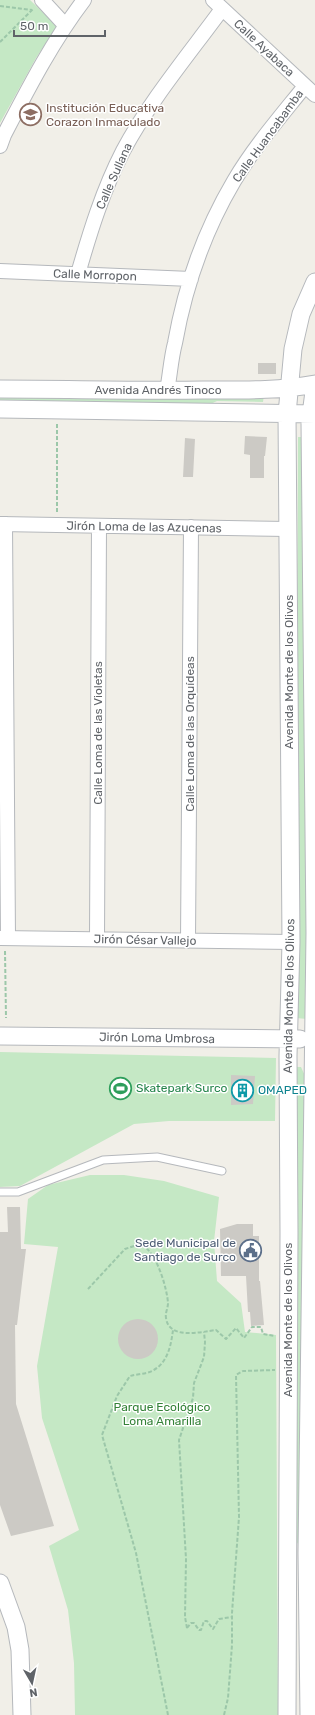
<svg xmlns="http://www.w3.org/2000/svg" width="315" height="1715" font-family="Rubik,sans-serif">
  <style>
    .green { fill: #c5e8c5 }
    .building { fill: #cccac5 }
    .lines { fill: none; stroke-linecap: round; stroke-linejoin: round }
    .service-casing { stroke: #b5b8bc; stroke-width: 9 }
    .minor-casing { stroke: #b5b8bc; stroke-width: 16 }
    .tertiary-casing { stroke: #b5b8bc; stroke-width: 19 }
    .path { stroke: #9cc7a9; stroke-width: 2; stroke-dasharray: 4 2; stroke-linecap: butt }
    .service { stroke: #fff; stroke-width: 7 }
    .minor { stroke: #fff; stroke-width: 14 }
    .tertiary { stroke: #fff; stroke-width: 17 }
    .labels { text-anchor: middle; stroke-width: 3; stroke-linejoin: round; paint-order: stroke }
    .street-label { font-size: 12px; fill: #5f6368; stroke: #fff }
    .education-label { font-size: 12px; fill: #785e54; stroke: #fff; text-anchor: start }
    .leisure-label { font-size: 12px; fill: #27864d; stroke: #fff; text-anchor: start }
    .culture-label { font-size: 12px; fill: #0d838f; stroke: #fff; text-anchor: start }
    .service-label { font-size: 12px; fill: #4e5e75; stroke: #fff; text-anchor: end }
    .park-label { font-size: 12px; fill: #348238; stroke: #fff }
  </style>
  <rect width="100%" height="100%" fill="#f1efe8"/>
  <path class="green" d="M0 0H30L57 26 36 58 0 123Z
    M0 392 264 395 263 402 217 401 204 407 0 404Z
    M298 437H305L307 1019 296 1018Z
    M0 1052 276 1058 275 1121H169L134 1124 20 1186 0 1187Z
    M297 1067H301L306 1078 301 1540 298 1544 294 1537Z
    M90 1175H124L164 1181 219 1197 214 1241 217 1281 241 1303 245 1332 276 1335 278 1715H75L74 1663 68 1610 49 1546 79 1530 42 1418 37 1366 58 1247 24 1244 28 1199 48 1185Z"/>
  <path class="building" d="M258 363H276V374H258Z
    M245 436 267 437 265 456H264V478H250V455L244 454Z
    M185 438 195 439 193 477H183Z
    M231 1075 255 1076 253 1104 231 1105Z
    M7 1207H20L21 1249H26L17 1325H15L16 1404 54 1526 11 1536 0 1505V1232H8Z
    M237 1224H253V1236H259V1281H260L264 1325 251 1326 250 1312H248L246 1276H221L220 1229Z
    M118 1339a20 20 0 1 1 40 0a20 20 0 1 1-40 0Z"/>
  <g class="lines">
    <defs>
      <path id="service" d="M0 1192H18L103 1160 157 1157 222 1171"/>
      <path id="minor" d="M42 0 65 25
        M213 0 315 95
        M0 146 4 135C28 89 52 42 84 0
        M0 271 191 279
        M78 274C90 232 103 190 123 151 149 102 189 54 222 9
        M167 391C170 375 171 358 175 343 185 287 205 230 234 181 254 147 281 116 305 86
        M0 524 288 529
        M5 524 8 938
        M0 938 291 942
        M97 939 99 526
        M188 941 191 527"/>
      <path id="tertiary" d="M0 389C68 389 135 391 203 390 241 390 278 391 315 384
        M0 409 315 414
        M0 1036 300 1039
        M0 1583 16 1627 20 1650 22 1715
        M287 1715 289 1233 288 1056 291 942 287 414 293 349 301 314 315 282
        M309 1715 307 1553 315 933 310 422 315 384"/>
    </defs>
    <use href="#service" class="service-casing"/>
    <use href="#minor" class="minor-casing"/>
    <use href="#tertiary" class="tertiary-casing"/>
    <path class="path" d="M0 6 32 10
      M0 42 34 8
      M57 424V512
      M5 951 6 1018
      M88 1289 125 1249 140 1244C143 1246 147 1248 149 1251 159 1262 167 1289 168 1303 168 1308 165 1313 166 1318 169 1340 201 1332 216 1330L226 1339 236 1328 244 1338 252 1327H261L263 1334 275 1336
      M187 1628 185 1617 186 1559 179 1440 193 1398 194 1383 204 1357 205 1342 204 1332
      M187 1628 191 1623H194L199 1630H201L204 1621H207L213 1629 219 1619 232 1617
      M168 1715 136 1553 102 1435 117 1396 130 1376C137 1374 146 1374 152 1371 168 1363 171 1345 173 1330
      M224 1715 228 1698 232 1645V1613L239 1517 236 1375 243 1371 275 1370"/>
    <use href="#service" class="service"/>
    <use href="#minor" class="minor"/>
    <use href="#tertiary" class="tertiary"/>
  </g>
  <defs>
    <symbol id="school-ring" viewBox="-11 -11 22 22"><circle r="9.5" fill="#fff" stroke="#8d6e63" stroke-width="1.5"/><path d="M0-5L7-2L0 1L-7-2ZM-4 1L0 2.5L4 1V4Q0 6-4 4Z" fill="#8d6e63"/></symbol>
    <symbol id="stadium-ring" viewBox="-11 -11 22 22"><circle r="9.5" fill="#fff" stroke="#2e9e5b" stroke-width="1.5"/><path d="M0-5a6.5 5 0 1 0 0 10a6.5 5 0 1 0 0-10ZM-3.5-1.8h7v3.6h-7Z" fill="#2e9e5b"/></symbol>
    <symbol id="building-ring" viewBox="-11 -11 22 22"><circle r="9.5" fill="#fff" stroke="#0f9aa8" stroke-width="1.5"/><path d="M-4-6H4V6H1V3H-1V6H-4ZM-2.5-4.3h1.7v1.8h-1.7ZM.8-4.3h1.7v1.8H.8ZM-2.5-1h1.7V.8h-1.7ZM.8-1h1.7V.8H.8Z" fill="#0f9aa8"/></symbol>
    <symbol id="civic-ring" viewBox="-11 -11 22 22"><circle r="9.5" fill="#fff" stroke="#5c6f8a" stroke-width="1.5"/><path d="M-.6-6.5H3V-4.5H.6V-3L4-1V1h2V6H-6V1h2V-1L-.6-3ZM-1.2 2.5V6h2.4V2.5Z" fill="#5c6f8a"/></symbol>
  </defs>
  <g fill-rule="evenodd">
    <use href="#school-ring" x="18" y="102" width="25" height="25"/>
    <use href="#stadium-ring" x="108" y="1076" width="25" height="25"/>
    <use href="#building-ring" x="230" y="1078" width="25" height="25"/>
    <use href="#civic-ring" x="238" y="1238" width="25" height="25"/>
  </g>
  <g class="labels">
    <g class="street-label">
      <text transform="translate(264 48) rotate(43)" y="4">Calle Ayabaca</text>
      <text transform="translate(268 136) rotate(-54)" y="4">Calle Huancabamba</text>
      <text transform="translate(114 176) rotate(-66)" y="4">Calle Sullana</text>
      <text transform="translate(95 275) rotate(2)" y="4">Calle Morropon</text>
      <text x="158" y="394">Avenida Andrés Tinoco</text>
      <text transform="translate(144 527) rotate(1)" y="4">Jirón Loma de las Azucenas</text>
      <text transform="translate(289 672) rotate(-90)" y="4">Avenida Monte de los Olivos</text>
      <text transform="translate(98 733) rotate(-90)" y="4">Calle Loma de las Violetas</text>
      <text transform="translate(190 734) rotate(-90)" y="4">Calle Loma de las Orquídeas</text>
      <text transform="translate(145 940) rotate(1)" y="4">Jirón César Vallejo</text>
      <text transform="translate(289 996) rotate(-89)" y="4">Avenida Monte de los Olivos</text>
      <text transform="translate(157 1038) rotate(1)" y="4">Jirón Loma Umbrosa</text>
      <text transform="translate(288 1320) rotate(-90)" y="4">Avenida Monte de los Olivos</text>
    </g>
    <g class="education-label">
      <text x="46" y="112">Institución Educativa<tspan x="46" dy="14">Corazon Inmaculado</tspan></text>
    </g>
    <g class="leisure-label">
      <text x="136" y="1092">Skatepark Surco</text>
    </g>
    <g class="culture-label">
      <text x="258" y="1094">OMAPED</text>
    </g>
    <g class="service-label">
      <text x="236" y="1247">Sede Municipal de<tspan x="236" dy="14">Santiago de Surco</tspan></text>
    </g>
    <g class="park-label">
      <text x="162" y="1411">Parque Ecológico<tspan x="162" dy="14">Loma Amarilla</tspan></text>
    </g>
  </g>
  <g transform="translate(32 1683) rotate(171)" stroke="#ffffff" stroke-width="3" paint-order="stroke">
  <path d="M0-3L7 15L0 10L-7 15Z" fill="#5f6368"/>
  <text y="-6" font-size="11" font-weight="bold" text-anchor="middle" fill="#5f6368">N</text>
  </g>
  <path d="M14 30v6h91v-6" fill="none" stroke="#5f6368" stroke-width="2"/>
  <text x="20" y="30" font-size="12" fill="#5f6368" stroke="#ffffff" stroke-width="3" paint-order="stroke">50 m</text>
</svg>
